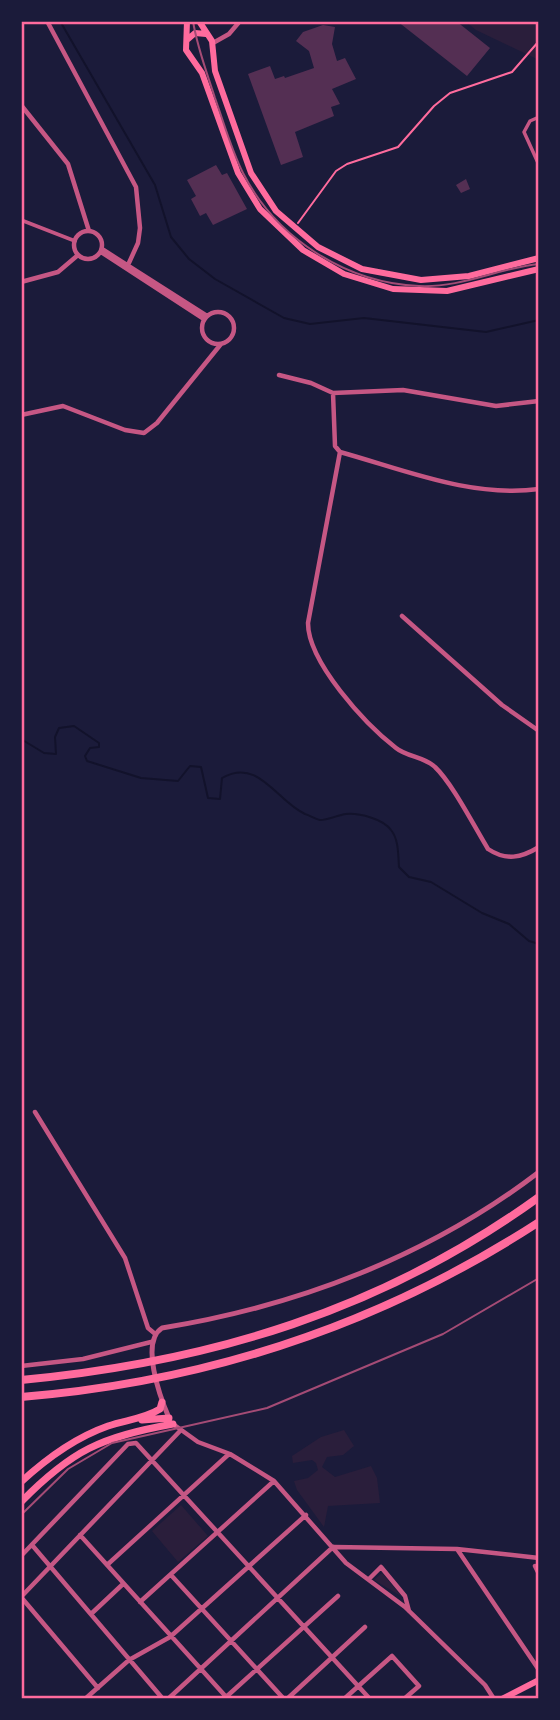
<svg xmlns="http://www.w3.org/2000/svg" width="560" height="1720" font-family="'PT Sans',sans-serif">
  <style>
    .green { fill: #2a1e3b }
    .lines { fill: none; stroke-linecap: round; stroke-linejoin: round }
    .stream { stroke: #12122b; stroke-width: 2 }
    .building { fill: #542f53 }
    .path { stroke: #ff6b9d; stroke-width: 2 }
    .pedestrian { stroke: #c65784; stroke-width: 3.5 }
    .minor { stroke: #c65784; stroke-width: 4.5 }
    .tertiary { stroke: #c65784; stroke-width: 5 }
    .secondary { stroke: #ff6b9d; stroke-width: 6 }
    .primary { stroke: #ff6b9d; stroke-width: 7 }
    .motorway { stroke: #ff6b9d; stroke-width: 8 }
    .tram { stroke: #a44b75; stroke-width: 2 }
    .neatline { fill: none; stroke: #ff6b9d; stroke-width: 2.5 }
  </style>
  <rect width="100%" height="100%" fill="#1b1b3a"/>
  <path class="green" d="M465 21H539V60L476 30Z
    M344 1430 354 1446 343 1455 327 1457 322 1467 335 1477 371 1466 377 1478 380 1503 328 1506 324 1527 297 1490 294 1481 308 1478 318 1470 316 1463 312 1460 293 1463 292 1456 321 1437Z
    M181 1505 208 1536 178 1562 152 1531Z
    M382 1573 399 1593 401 1596 374 1580Z"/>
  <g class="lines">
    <path class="stream" d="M60 21 155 185 171 237 189 259 215 279 284 318 310 324 364 318 486 332 539 320
      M21 739 44 753 56 754 55 737 59 728 74 726 99 743V747L90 748 85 756 87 761 141 778 178 781 190 766 201 767 208 798 220 799 222 778C259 757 276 801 305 814 309 815 315 819 320 820 328 820 338 815 346 814 360 813 383 819 391 830 399 840 398 855 399 867L409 877 431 882 482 913 509 924 529 941 539 944"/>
  </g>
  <path class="building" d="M397 21H456L490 48 467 76Z
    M323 25 335 27 332 44 337 61 345 58 356 79 332 89 340 104 331 107 334 116 295 132 303 157 281 165 248 74 270 66 275 79 284 76 285 78 314 68 309 51 296 41 303 32Z
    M216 165 222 175 227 173 247 209 213 225 206 213 200 216 191 199 196 196 187 180Z
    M466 179 470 189 461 193 456 185Z"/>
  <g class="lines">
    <path class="path" d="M298 223 336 171 347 164 398 147 434 106 450 93 512 72 539 41"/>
    <path class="pedestrian" d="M539 117 530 121 524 132 539 165
      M21 220 75 241"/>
    <path class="minor" d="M47 21 136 187 140 228 138 243 128 265
      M282 21H295
      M213 43 229 34 240 21
      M21 105 68 164 89 231
      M74 245a14 14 0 1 1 28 0a14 14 0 1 1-28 0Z
      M102 249 207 316
      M101 252 204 319
      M21 282 58 272 78 255
      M202 328a16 16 0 1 1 32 0a16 16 0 1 1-32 0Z
      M279 375 311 383 333 393 403 390 496 406 539 401
      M333 393 335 446 340 452C405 470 471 498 539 489
      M21 415 63 406 125 430 144 433 157 423 221 344
      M340 452 308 623C308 662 365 724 396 748 407 757 425 757 435 767 452 783 474 826 488 849 506 861 521 858 539 847
      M402 616 502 705 539 731
      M35 1112 125 1258 148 1328 154 1333
      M21 1366 83 1359 151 1342
      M173 1424 198 1442 230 1454 274 1481 346 1563 405 1607 485 1685 494 1699
      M80 1535 228 1699
      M32 1545 163 1699
      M334 1547 457 1549 539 1558
      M457 1549 539 1670
      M21 1556 128 1444 136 1443 370 1699
      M107 1565 229 1454
      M535 1566 539 1574
      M171 1575 284 1699
      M369 1579 381 1567 405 1596 409 1611
      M21 1597 180 1431
      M21 1597 98 1688
      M140 1602 274 1481
      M91 1614 123 1584
      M225 1698 338 1596
      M85 1699 129 1660 170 1637 306 1515
      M168 1699 333 1547
      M287 1699 365 1627
      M344 1699 392 1656 419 1686 404 1699"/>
    <path class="tertiary" d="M169 1418C160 1397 140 1342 162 1328 298 1306 429 1256 539 1172"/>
    <path class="secondary" d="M187 21 186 50 202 73 238 173 260 209 303 250 344 274 393 289 447 291 539 269
      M199 21 212 41 215 71 251 173 276 211 318 247 362 269 421 280 469 276 539 258
      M187 40 195 33 206 34
      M502 1699 539 1680"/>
    <path class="primary" d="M142 1420 169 1418
      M21 1482C47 1458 74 1438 108 1426 125 1420 144 1419 160 1409L162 1402
      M21 1502C72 1450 101 1437 173 1424"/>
    <path class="motorway" d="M21 1380C211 1362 383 1310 539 1197
      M21 1397C207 1382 382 1324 539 1222"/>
    <path class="tram" d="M193 21C197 47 207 73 215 98 224 123 231 149 243 173 276 238 346 283 419 286 462 288 498 268 539 264
      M21 1515 68 1469 112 1443 267 1408 443 1334 539 1278"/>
  </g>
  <rect width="560" height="1720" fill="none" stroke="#1b1b3a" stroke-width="46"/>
  <rect x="23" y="23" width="514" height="1674" class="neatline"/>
</svg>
